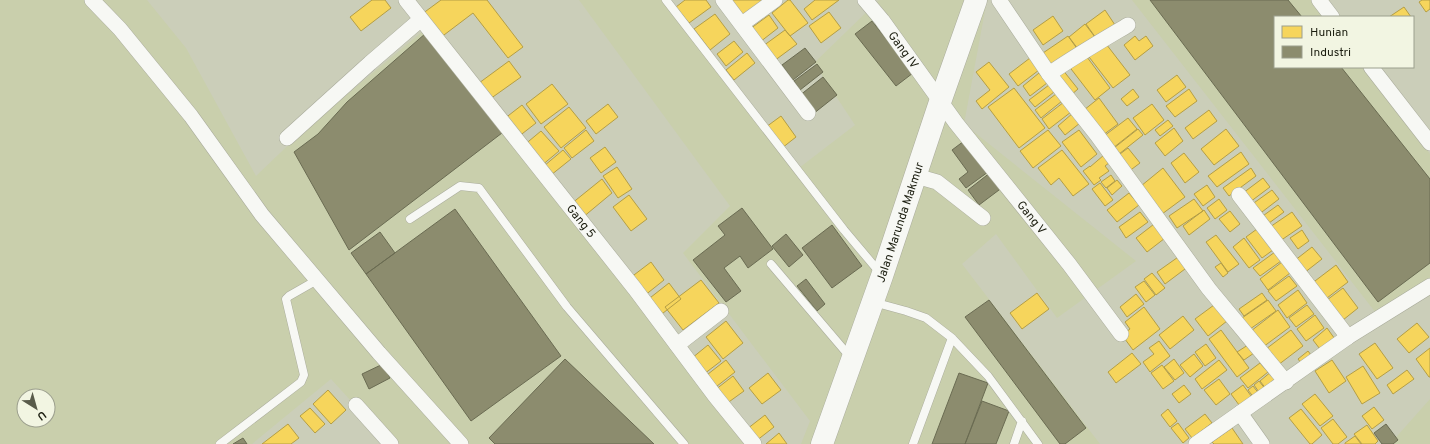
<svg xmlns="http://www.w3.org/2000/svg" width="1430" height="444" font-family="Overpass,sans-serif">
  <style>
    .built { fill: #c9cfac; fill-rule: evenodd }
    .homes { fill: #f6d55c; stroke: #b49e45 }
    .industry { fill: #8c8c6e; stroke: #6a6b52 }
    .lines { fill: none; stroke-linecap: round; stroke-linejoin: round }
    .service-casing { stroke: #aaac9c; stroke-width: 9 }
    .minor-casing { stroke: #aaac9c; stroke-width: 16 }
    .primary-casing { stroke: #aaac9c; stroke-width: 23 }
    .service { stroke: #f7f8f4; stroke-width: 8 }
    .minor { stroke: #f7f8f4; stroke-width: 15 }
    .primary { stroke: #f7f8f4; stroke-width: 22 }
    .labels { text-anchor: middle; stroke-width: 4; stroke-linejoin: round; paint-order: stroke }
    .street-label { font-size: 12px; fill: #1b1d0f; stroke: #f2f5e2 }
  </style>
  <rect width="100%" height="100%" fill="#cbceb9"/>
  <path class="built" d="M0 0H147L186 48 256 176 304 130 429 26 744 444H390L331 379 252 444H0ZM24 396H48V420H24Z
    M579 0H668L795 171 855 125 814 63 879 0H987L964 124 1136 261 1057 318 996 234 962 264 1100 444H801L810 421 683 253 730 206Z
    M1132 0H1311L1324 17H1275V67H1363L1430 154V295L1383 322Z
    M1430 399V444H1390Z"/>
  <path class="homes" d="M372 0H385L391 8 361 31 350 17Z
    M441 0H487L523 47 508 58 473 13 440 38 422 14Z
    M685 0H706L711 7 689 23 676 7Z
    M726 0H761L765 5 743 22Z
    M788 0H790L808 23 790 36 772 13Z
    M815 0H839L812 20 804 9Z
    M1422 0H1430V9L1426 12 1419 2Z
    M1404 7 1411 17H1389Z
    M1105 10 1117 28 1098 41 1086 24Z
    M829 12 841 28 821 43 809 26Z
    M715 14 730 34 710 50 694 29Z
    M769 15 778 28 760 42 750 29Z
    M1053 16 1063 31 1043 45 1033 30Z
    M1085 24 1098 41 1081 53 1069 37Z
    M785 30 797 44 774 61 763 46Z
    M1068 36 1078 50 1050 69 1040 55Z
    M1135 36 1139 41 1146 36 1153 46 1135 60 1124 45Z
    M1103 40 1130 75 1113 88 1086 53Z
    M734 41 743 52 726 66 717 54Z
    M747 53 755 63 734 80 726 70Z
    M1084 53 1110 88 1095 100 1068 65Z
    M1030 58 1039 70 1018 86 1009 74Z
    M509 61 521 77 490 99 479 83Z
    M989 62 1009 87 982 109 976 101 990 90 976 72Z
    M1062 69 1078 89 1071 95 1055 74Z
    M1039 73 1047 83 1030 96 1023 86Z
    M1177 75 1186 87 1166 102 1157 90Z
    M552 84 568 104 541 124 526 104Z
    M1049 85 1054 92 1035 107 1029 100Z
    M1014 88 1045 128 1019 148 988 107Z
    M1133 89 1139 97 1127 106 1121 99Z
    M1189 89 1197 101 1175 117 1166 106Z
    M1056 94 1062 101 1041 118 1035 110Z
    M1099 98 1118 124 1103 135 1084 110Z
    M1064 102 1071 112 1049 129 1042 119Z
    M608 104 618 117 596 134 586 121Z
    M1152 104 1164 120 1145 135 1133 118Z
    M522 105 536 123 518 137 504 119Z
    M569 107 586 128 561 148 544 127Z
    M1209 110 1217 121 1193 139 1185 128Z
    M1073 113 1080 123 1065 135 1058 126Z
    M781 116 796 137 782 148 766 127Z
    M1128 118 1137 129 1113 148 1104 136Z
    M1168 120 1173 126 1160 136 1155 130Z
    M1174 128 1183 141 1165 156 1155 143Z
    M1138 129 1143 135 1119 154 1114 148Z
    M1226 129 1239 146 1214 165 1201 149Z
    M586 130 594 141 572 158 564 148Z
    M1048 130 1061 146 1033 168 1020 151Z
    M1079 130 1097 154 1081 167 1062 142Z
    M541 131 559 151 541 166 523 146Z
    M605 147 616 162 601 173 590 158Z
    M1128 148 1140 163 1128 172 1116 157Z
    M563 150 571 159 551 175 544 166Z
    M1062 150 1089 184 1073 196 1059 178 1051 185 1038 168Z
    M1241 152 1249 164 1217 187 1208 176Z
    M1184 153 1199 172 1185 183 1171 163Z
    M1104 155 1110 162 1105 166 1109 171 1099 178 1101 180 1094 185 1083 171 1090 166V167Z
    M617 167 632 189 618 198 603 176Z
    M1163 168 1185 197 1162 214 1141 186Z
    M1251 168 1256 176 1229 196 1223 188Z
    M1111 175 1115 181 1106 188 1101 182Z
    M1263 178 1270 187 1250 202 1243 193Z
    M602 179 612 193 582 218 571 204Z
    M1117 180 1122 186 1112 195 1107 188Z
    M1100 183 1113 200 1105 206 1092 189Z
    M1207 185 1215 197 1203 206 1194 194Z
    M1272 190 1279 199 1258 215 1251 205Z
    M1129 193 1139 205 1117 222 1107 210Z
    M629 195 647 219 631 231 613 207Z
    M1194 199 1203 211 1177 228 1169 216Z
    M1219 199 1227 210 1215 219 1207 208Z
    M1278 205 1284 212 1265 226 1260 218Z
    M1204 210 1210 219 1189 235 1183 226Z
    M1230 211 1240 224 1230 232 1219 219Z
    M1140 212 1148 222 1126 238 1119 227Z
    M1292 212 1302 226 1277 243 1267 229Z
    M1158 221 1169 235 1147 252 1136 238Z
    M1257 229 1273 250 1262 258 1246 237Z
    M1302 230 1309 241 1298 249 1290 238Z
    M1216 235 1239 264 1228 272 1206 242Z
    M1244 238 1260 260 1249 268 1233 247Z
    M1312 247 1322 259 1304 273 1294 261Z
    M1275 252 1281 261 1260 276 1253 268Z
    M1181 255 1189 266 1165 284 1157 272Z
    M651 262 664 280 644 296 630 278Z
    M1282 262 1290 273 1268 290 1260 279Z
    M1221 263 1228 273 1223 277 1215 267Z
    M1336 265 1348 282 1323 301 1311 284Z
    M1152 273 1165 288 1156 295 1144 279Z
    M1289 276 1297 286 1276 301 1268 291Z
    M701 280 719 303 683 330 665 307Z
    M1144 281 1155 295 1146 302 1135 287Z
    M669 283 681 299 658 317 646 301Z
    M1343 288 1358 308 1343 320 1327 300Z
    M1298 290 1307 303 1287 318 1278 305Z
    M1037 293 1049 309 1022 329 1010 313Z
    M1262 293 1267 300 1244 316 1239 309Z
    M1136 294 1144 304 1127 317 1120 307Z
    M1268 300 1276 311 1250 329 1242 318Z
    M1214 305 1227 321 1208 336 1195 319Z
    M1307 305 1314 314 1296 327 1289 318Z
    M1144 307 1160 329 1133 350 1122 335 1130 329 1125 322Z
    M1278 310 1290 327 1263 347 1251 331Z
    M1315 315 1324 328 1306 341 1297 329Z
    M1183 316 1194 330 1170 349 1159 335Z
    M726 321 743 343 723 359 706 337Z
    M1417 323 1429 337 1409 353 1397 339Z
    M1327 328 1337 342 1323 353 1313 340Z
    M1221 330 1249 368 1237 377 1209 339Z
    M1291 330 1303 346 1278 365 1266 349Z
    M1159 341 1170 356 1150 372 1143 362 1154 354 1149 348Z
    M1375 343 1393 368 1377 379 1359 354Z
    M1206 344 1216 358 1205 366 1195 352Z
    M708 345 721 361 704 374 692 358Z
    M1248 345 1254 353 1244 360 1237 352Z
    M1430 348V377H1429L1416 359Z
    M1308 351 1314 359 1304 367 1298 359Z
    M1132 353 1141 364 1116 383 1108 372Z
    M1194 354 1203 366 1190 377 1180 365Z
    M1174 359 1184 373 1175 380 1164 367Z
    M726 360 735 372 712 390 703 378Z
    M1219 360 1227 370 1202 389 1195 379Z
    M1332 360 1346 381 1329 393 1315 371Z
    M1260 363 1268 372 1248 388 1240 378Z
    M1162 365 1174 381 1163 389 1151 373Z
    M1363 366 1380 393 1362 404 1346 377Z
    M1407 370 1414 379 1393 394 1387 385Z
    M1272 371 1279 380 1267 390 1260 381Z
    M768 373 781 390 762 404 749 388Z
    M733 376 744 391 726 404 715 390Z
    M1219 379 1230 394 1216 405 1204 390Z
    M1259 381 1266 390 1261 395 1254 385Z
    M1184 385 1191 394 1179 403 1172 394Z
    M1243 385 1254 400 1242 409 1231 394Z
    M1253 386 1260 395 1255 399 1248 390Z
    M328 390 346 410 331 424 313 404Z
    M1315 394 1333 416 1320 426 1302 404Z
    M1374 407 1384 420 1372 429 1362 416Z
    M310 408 325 424 315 433 300 416Z
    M1168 409 1177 421 1170 427 1161 415Z
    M1301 409 1322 435 1312 444H1310L1289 418Z
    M1205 414 1212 423 1192 438 1185 429Z
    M765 415 774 427 756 441 747 429Z
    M1333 419 1347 437 1338 444H1333L1321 428Z
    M1178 423 1189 438 1183 443 1171 428Z
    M288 424 299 438 291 444H262Z
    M1367 425 1378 441 1375 444H1362L1354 434Z
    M1232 428 1243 444H1214L1212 442Z
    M779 433 787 444H766Z
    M1355 436 1361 444H1345V443Z"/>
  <path class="industry" d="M1150 0H1288L1302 17H1275V67H1341L1430 179V263L1378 302Z
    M872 21 913 73 896 86 855 34Z
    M426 33 502 133 349 250 294 152 318 134 347 102Z
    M805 48 816 62 793 80 782 65Z
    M817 64 823 72 800 90 794 81Z
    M823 77 837 95 813 114 799 96Z
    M964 141 988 172 966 188 959 179 968 172 952 150Z
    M991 172 1003 187 979 205 968 190Z
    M742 208 773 249 748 268 740 256 724 268 741 291 726 302 693 260 725 235 718 226Z
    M455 209 561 356 471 421 366 274Z
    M832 225 862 266 832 288 802 248Z
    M380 232 395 253 366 274 351 253Z
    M786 234 803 255 789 267 772 246Z
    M806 279 825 304 817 311 797 286Z
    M989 300 1086 428 1065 444H1060L965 317Z
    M565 359 654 444H495L489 438Z
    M383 364 390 378 369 389 362 374Z
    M959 373 988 383 965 444H932Z
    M982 401 1009 411 996 444H965Z
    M1386 424 1398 440 1393 444H1382L1374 433Z
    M243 438 247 444H233Z"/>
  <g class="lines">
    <defs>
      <path id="service" d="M666 0 844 230 881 274
        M410 219 460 186 479 188 567 307 684 444
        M771 264 851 358
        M873 302 906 311 926 318 952 338 988 376 1038 444
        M220 444 301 382 304 375 286 299 289 296 317 280
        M913 444 952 338
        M1014 444 1022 421"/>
      <g id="minor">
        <path d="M92 0 120 29 191 116 262 215 379 353 461 444"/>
        <path id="s1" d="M406 0 635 289 715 396 754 444"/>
        <path d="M723 0 808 113"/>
        <path id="s2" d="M865 0 882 20 956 123 1069 264 1121 334"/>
        <path d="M999 0 1049 74 1097 135 1209 289 1286 382"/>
        <path d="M1319 0 1332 17"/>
        <path d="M742 24 775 0"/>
        <path d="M1371 67 1430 143"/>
        <path d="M1049 74C1075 56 1101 41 1128 25"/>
        <path d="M287 138 370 63 420 20"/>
        <path d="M916 176 937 182 983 218"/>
        <path d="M1239 195 1348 337"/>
        <path d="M677 345 721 311"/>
        <path d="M356 405 391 444"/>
        <path d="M1240 413 1262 444"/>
        <path d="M1196 444 1348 337 1430 286"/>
      </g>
      <g id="primary">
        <path id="s3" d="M822 444 882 276 940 102 976 0"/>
      </g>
    </defs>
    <use href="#service" class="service-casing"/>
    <use href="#minor" class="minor-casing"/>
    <use href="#primary" class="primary-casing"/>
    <use href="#service" class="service"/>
    <use href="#minor" class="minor"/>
    <use href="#primary" class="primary"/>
  </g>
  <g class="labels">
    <g class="street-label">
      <text dy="4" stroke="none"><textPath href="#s2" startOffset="63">Gang IV</textPath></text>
      <text dy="4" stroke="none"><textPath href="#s2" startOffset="274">Gang V</textPath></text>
      <text dy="4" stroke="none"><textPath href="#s1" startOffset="282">Gang 5</textPath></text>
      <text dy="4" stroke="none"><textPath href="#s3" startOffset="235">Jalan Marunda Makmur</textPath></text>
    </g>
  </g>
  <rect x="1274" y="16" width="140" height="52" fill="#f2f5e2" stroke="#9c9f8e"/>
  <rect x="1282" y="26" width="20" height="12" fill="#f6d55c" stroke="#9c9f8e"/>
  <text x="1310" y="36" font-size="12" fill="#1b1d0f">Hunian</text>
  <rect x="1282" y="46" width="20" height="12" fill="#8c8c6e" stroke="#9c9f8e"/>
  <text x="1310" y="56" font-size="12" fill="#1b1d0f">Industri</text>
  <g transform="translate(36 408) rotate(143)"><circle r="19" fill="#f2f5e2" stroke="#9c9f8e"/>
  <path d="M0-3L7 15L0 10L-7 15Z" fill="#595b4a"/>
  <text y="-6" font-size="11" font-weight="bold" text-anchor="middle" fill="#1b1d0f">U</text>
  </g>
</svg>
